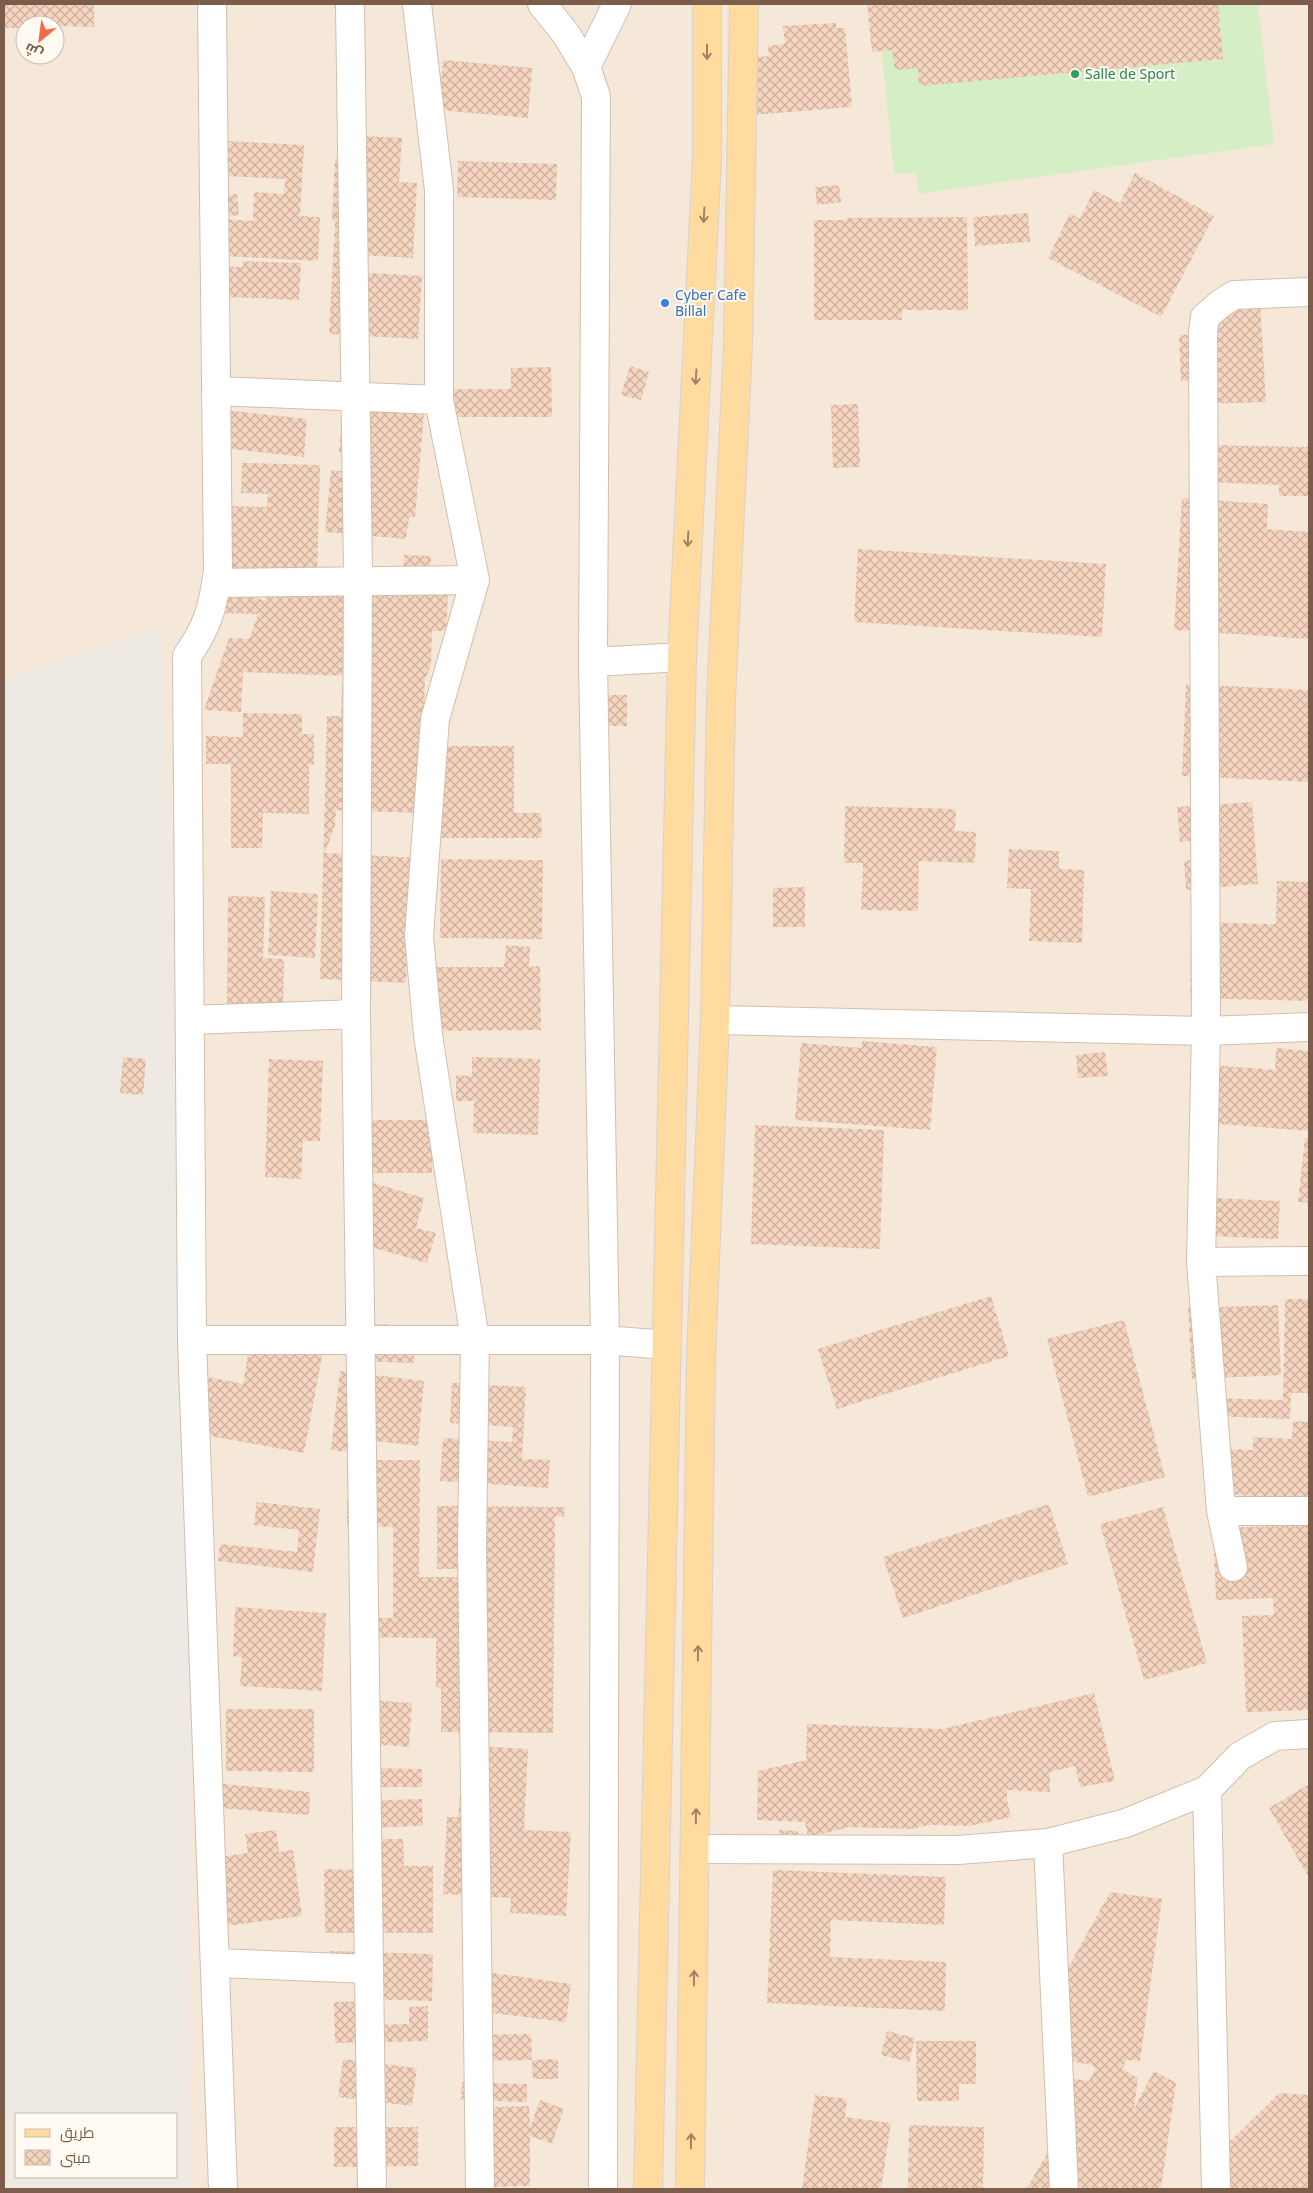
<svg xmlns="http://www.w3.org/2000/svg" width="1313" height="2193" font-family="'Noto Sans',Cairo,sans-serif">
  <style>
    .residential { fill: #f6e8d8; fill-rule: evenodd }
    .industrial { fill: #efe9e3; fill-rule: evenodd }
    .grass { fill: #d6eec6 }
    .building { fill: url(#building-cross-hatch) }
    .lines { fill: none; stroke-linecap: round; stroke-linejoin: round }
    .minor-casing { stroke: #d2beae; stroke-width: 30 }
    .primary-casing { stroke: #dad1cc; stroke-width: 30 }
    .minor { stroke: #fff; stroke-width: 28 }
    .primary { stroke: #ffdba0; stroke-width: 28 }
    .oneway { stroke: #a38264 }
    .leisure-dot { fill: #2e9e5b; stroke: #fffaf2; stroke-width: 2 }
    .shop-dot { fill: #3f7fe0; stroke: #fffaf2; stroke-width: 2 }
    .labels { text-anchor: middle; stroke-width: 4; stroke-linejoin: round; paint-order: stroke }
    .leisure-label { font-size: 14px; fill: #27864d; stroke: #fffaf2; text-anchor: start }
    .shop-label { font-size: 14px; fill: #366cbe; stroke: #fffaf2; text-anchor: start }
  </style>
  <defs>
    <pattern id="building-cross-hatch" width="8" height="8" patternUnits="userSpaceOnUse" patternTransform="scale(1.25)"><rect width="8" height="8" fill="#f5d5c0"/><path d="M0 0l8 8M0 8l8-8" fill="none" stroke="#cbb09e"/></pattern>
  </defs>
  <rect width="100%" height="100%" fill="#fef6ea"/>
  <path class="residential" d="M4 4H1309V2189H4ZM25 25H55V55H25ZM16 2114H176V2177H16Z"/>
  <path class="industrial" d="M161 628 192 1340 190 2189H4V679ZM16 2114H176V2177H16Z"/>
  <path class="grass" d="M877 4H1258L1274 144 918 194 916 173 894 174Z"/>
  <path class="building" d="M4 4H94V27L25 25V28H4Z
    M867 4H1218L1223 59 919 86 918 68 895 70 892 50 872 52Z
    M836 23V28H845L852 107 752 115 748 58 769 56 768 46 785 44 783 26Z
    M443 60 532 68 528 118 439 110Z
    M367 136 402 138 399 182 417 183 413 258 340 254 339 271 422 276 418 339 329 334 335 222 332 221 335 158 366 160Z
    M207 140 304 145 300 216 320 217 318 261 205 255 207 218 253 221 254 192 284 194 285 179 204 175Z
    M458 161 557 164 556 200 457 197Z
    M1135 173 1214 216 1161 317 1048 258 1070 213 1080 219 1094 190 1120 203Z
    M839 185 841 202 817 205 815 187Z
    M237 194 239 215 206 218 204 197Z
    M1028 213 1030 242 975 246 973 217Z
    M967 217 968 310H902V320H814V220H847V218Z
    M243 261 301 263 299 300 204 296 205 266 243 267Z
    M1260 303 1266 402 1204 404 1203 380 1181 381 1179 335 1200 334 1198 306Z
    M630 366 649 372 641 400 621 395Z
    M551 367 552 417H451L450 389H511V368Z
    M858 404 860 467 833 468 831 405Z
    M215 409 307 419 304 457 231 449 232 439 213 437Z
    M368 409 424 414 415 517H409L406 539 325 532 331 470 358 473 359 454 339 452 341 428 366 431Z
    M1205 445 1309 447V496H1279V485L1205 482Z
    M242 463 320 465 317 576 227 573 226 506 267 507 268 494 241 493Z
    M1182 498 1268 504 1267 529 1309 532V639L1174 630Z
    M858 549 1106 564 1102 637 854 622Z
    M404 555 431 556 430 577 403 576Z
    M269 589 448 595 446 631H432L431 664 425 680 421 813 336 810 335 825 325 853 421 858 409 895 406 983 320 979 327 716H341L342 685 369 686 372 677 243 672 241 712 204 710 229 638 249 639 258 614 223 613V593H243L265 601Z
    M1186 684 1309 690V782L1182 776Z
    M601 695H627V726H602Z
    M243 713 302 714V734H314V765H309V814L263 813 262 848H231V764H206V736L243 737Z
    M440 746H514V813H541L542 838H440Z
    M1252 802 1258 884 1186 890 1184 861 1202 859 1201 840 1180 842 1177 807Z
    M845 806 956 809 955 831 976 832 975 863 919 861 918 911 861 910 863 863H844Z
    M1009 849 1059 851V869L1084 870 1082 943 1029 941 1031 889 1007 888Z
    M441 859 543 860 542 939 440 938Z
    M1277 881 1309 882V1001L1190 998 1191 922 1276 924Z
    M805 887V927H773V888Z
    M271 891 318 894 315 958 268 955Z
    M228 896 265 897 263 958 284 959 283 1008 227 1007Z
    M506 945 530 947 529 967 540 966 541 1030 435 1031V967H504Z
    M862 1041 937 1047 930 1130 795 1120 801 1043 862 1048Z
    M1276 1048 1309 1051V1131L1194 1122 1198 1064 1275 1070Z
    M1105 1052 1108 1076 1078 1078 1076 1055Z
    M123 1057 146 1059 143 1095 120 1093Z
    M472 1057 540 1059 538 1135 473 1133 474 1101H456V1075L472 1076Z
    M269 1059 323 1061 320 1141H303L301 1179 265 1177Z
    M372 1120H432V1173H372Z
    M755 1125 884 1130 880 1249 751 1244Z
    M1305 1138H1309V1203L1298 1202Z
    M373 1183 424 1198 416 1228 436 1233 427 1263 357 1243Z
    M1215 1198 1280 1201 1278 1239 1213 1236Z
    M991 1296 1009 1356 837 1409 818 1349Z
    M1285 1299H1309V1393H1291L1290 1419 1204 1416V1398L1283 1400Z
    M1278 1305 1281 1375 1192 1379 1188 1308Z
    M1124 1320 1165 1477 1088 1497 1047 1339Z
    M357 1323 415 1326 414 1363 356 1361Z
    M326 1335 304 1453 199 1434 209 1377 243 1384 249 1348Z
    M340 1371 424 1381 418 1446 367 1440 365 1454 331 1450Z
    M452 1383 526 1387 522 1459 550 1460 548 1488 440 1481 443 1438 512 1442 513 1427 450 1423Z
    M1293 1421 1309 1422V1498L1207 1494 1209 1448 1253 1450V1437L1292 1439Z
    M347 1460H420L419 1577H482L483 1569H437V1506L565 1507 564 1517 555 1516 553 1733 441 1732V1688L436 1687V1638L352 1637V1618H393V1527L347 1526V1499L364 1500V1486L347 1485Z
    M257 1502 320 1509 313 1572 218 1561 220 1544 297 1552 299 1530 254 1525Z
    M1049 1504 1068 1564 903 1618 883 1557Z
    M1163 1507 1207 1663 1144 1680 1100 1524Z
    M1309 1525V1710L1246 1712 1242 1616 1274 1615 1273 1598 1216 1600 1213 1528Z
    M235 1607 326 1613 322 1691 240 1686 242 1657 233 1656Z
    M1094 1693 1115 1781 1080 1787 1075 1766 1050 1772V1792L1007 1790V1800L1011 1817 970 1826 929 1825 911 1829 850 1827 808 1837 805 1822 757 1820 758 1771 806 1760 807 1724 942 1729Z
    M372 1700 412 1703 409 1747 368 1744Z
    M226 1709H314V1772L226 1771Z
    M479 1746 528 1749 524 1830 571 1832 566 1916 510 1913 511 1898 443 1894 447 1817H458L461 1782 476 1783Z
    M366 1768 422 1769V1787H366Z
    M223 1784 310 1792 309 1815 221 1808Z
    M1309 1784V1878L1269 1808Z
    M422 1799 423 1826 354 1828 353 1801Z
    M276 1830 279 1852 293 1850 302 1916 219 1927 209 1858 248 1853 245 1834Z
    M779 1830 798 1831 797 1860 778 1859Z
    M358 1839H403L404 1866H433V1933H325L324 1869 359 1870Z
    M773 1870 946 1877 944 1925 831 1920 830 1957 946 1962 945 2011 767 2003Z
    M1110 1892 1162 1899 1140 2061 1127 2060 1122 2069 1138 2078 1134 2109 1154 2071 1176 2083 1161 2189 1027 2188 1053 2143 1062 2077 1089 2081 1096 2068 1089 2064 1065 2061 1062 1979Z
    M330 1951 433 1954 432 2001 359 1999V1975L330 1974Z
    M479 1971 571 1984 566 2022 474 2011Z
    M368 2001V2025L409 2024V2007L428 2006V2041L335 2043 334 2002Z
    M887 2031 915 2038 909 2062 881 2055Z
    M531 2034 532 2060 558 2059V2079H533L532 2060 468 2061 467 2035Z
    M916 2041H976V2084H959V2101H917Z
    M343 2059 417 2068 412 2106 338 2097Z
    M462 2082 527 2084V2102L461 2100Z
    M1279 2093 1309 2095V2189H1215L1218 2153Z
    M815 2095 847 2099 845 2117 891 2123 881 2189H802Z
    M540 2100 564 2109 552 2144 530 2136V2186L486 2187 485 2107 529 2106 530 2128Z
    M909 2125 984 2127 983 2189 908 2188Z
    M334 2127H418V2166L334 2167Z"/>
  <g class="lines">
    <defs>
      <path id="minor" d="M212 4 218 571C213 607 208 626 187 656L192 1340 223 2189
        M350 4 358 573 356 1014 372 2189
        M417 4 439 190V400L475 580 435 719 419 936 428 1035 475 1340 472 1545 480 2189
        M542 4 566 34 586 67 596 96 593 662 605 1340 603 2189
        M586 67 617 4
        M216 391 439 400
        M216 583 475 580
        M593 662 682 657
        M190 1020 356 1014
        M715 1020 1206 1031 1309 1027
        M1201 1262 1309 1261
        M192 1340H605L666 1345
        M1221 1511H1309
        M1233 1567 1221 1511 1201 1262 1206 1031 1203 332 1205 317 1220 304 1234 295 1309 292
        M1207 1790 1216 2189
        M1048 1843 1064 2189
        M696 1849 958 1850 1048 1843 1126 1823 1207 1790 1240 1756 1275 1736 1309 1734
        M215 1963 369 1969"/>
      <path id="primary" d="M648 2189 682 657 707 159V4
        M690 2189 701 1356 715 1020 721 698 738 346 744 4"/>
    </defs>
    <use href="#minor" class="minor-casing"/>
    <use href="#primary" class="primary-casing"/>
    <use href="#minor" class="minor"/>
    <use href="#primary" class="primary"/>
  </g>
  <defs><path id="oneway-shaft" d="M-6 0H5M1.5-3L5.5 0L1.5 3" fill="none" stroke-width="1.6" stroke-linecap="round" stroke-linejoin="round" transform="scale(1.25)"/></defs>
  <g class="oneway">
    <use href="#oneway-shaft" transform="translate(707 52) rotate(90)"/>
    <use href="#oneway-shaft" transform="translate(704 215) rotate(93)"/>
    <use href="#oneway-shaft" transform="translate(696 377) rotate(93)"/>
    <use href="#oneway-shaft" transform="translate(688 539) rotate(93)"/>
    <use href="#oneway-shaft" transform="translate(698 1653) rotate(-89)"/>
    <use href="#oneway-shaft" transform="translate(696 1816) rotate(-89)"/>
    <use href="#oneway-shaft" transform="translate(694 1978) rotate(-89)"/>
    <use href="#oneway-shaft" transform="translate(691 2141) rotate(-89)"/>
  </g>
  <circle class="leisure-dot" cx="1075" cy="74" r="5"/>
  <circle class="shop-dot" cx="665" cy="303" r="5"/>
  <g class="labels">
    <g class="leisure-label">
      <text x="1085" y="79">Salle de Sport</text>
    </g>
    <g class="shop-label">
      <text x="675" y="300">Cyber Cafe<tspan x="675" dy="16">Billal</tspan></text>
    </g>
  </g>
  <rect width="1313" height="2193" fill="none" stroke="#7c5c4a" stroke-width="10"/>
  <rect x="15" y="2113" width="162" height="65" fill="#fffaf2" stroke="#cbbbaf"/>
  <rect x="25" y="2129" width="25" height="8" fill="#ffdba0" stroke="#cbbbaf"/>
  <text x="60" y="2138" font-size="15" fill="#7c5c4a">طريق</text>
  <rect x="25" y="2150" width="25" height="15" fill="url(#building-cross-hatch)" stroke="#cbbbaf"/>
  <text x="60" y="2163" font-size="15" fill="#7c5c4a">مبنى</text>
  <g transform="translate(40 40) rotate(209)"><circle r="24" fill="#fffaf2" stroke="#cbbbaf"/>
  <path d="M0-4L9 19L0 12L-9 19Z" fill="#ef6d48"/>
  <text y="-8" font-size="14" font-weight="bold" text-anchor="middle" fill="#7c5c4a">ش</text>
  </g>
</svg>
